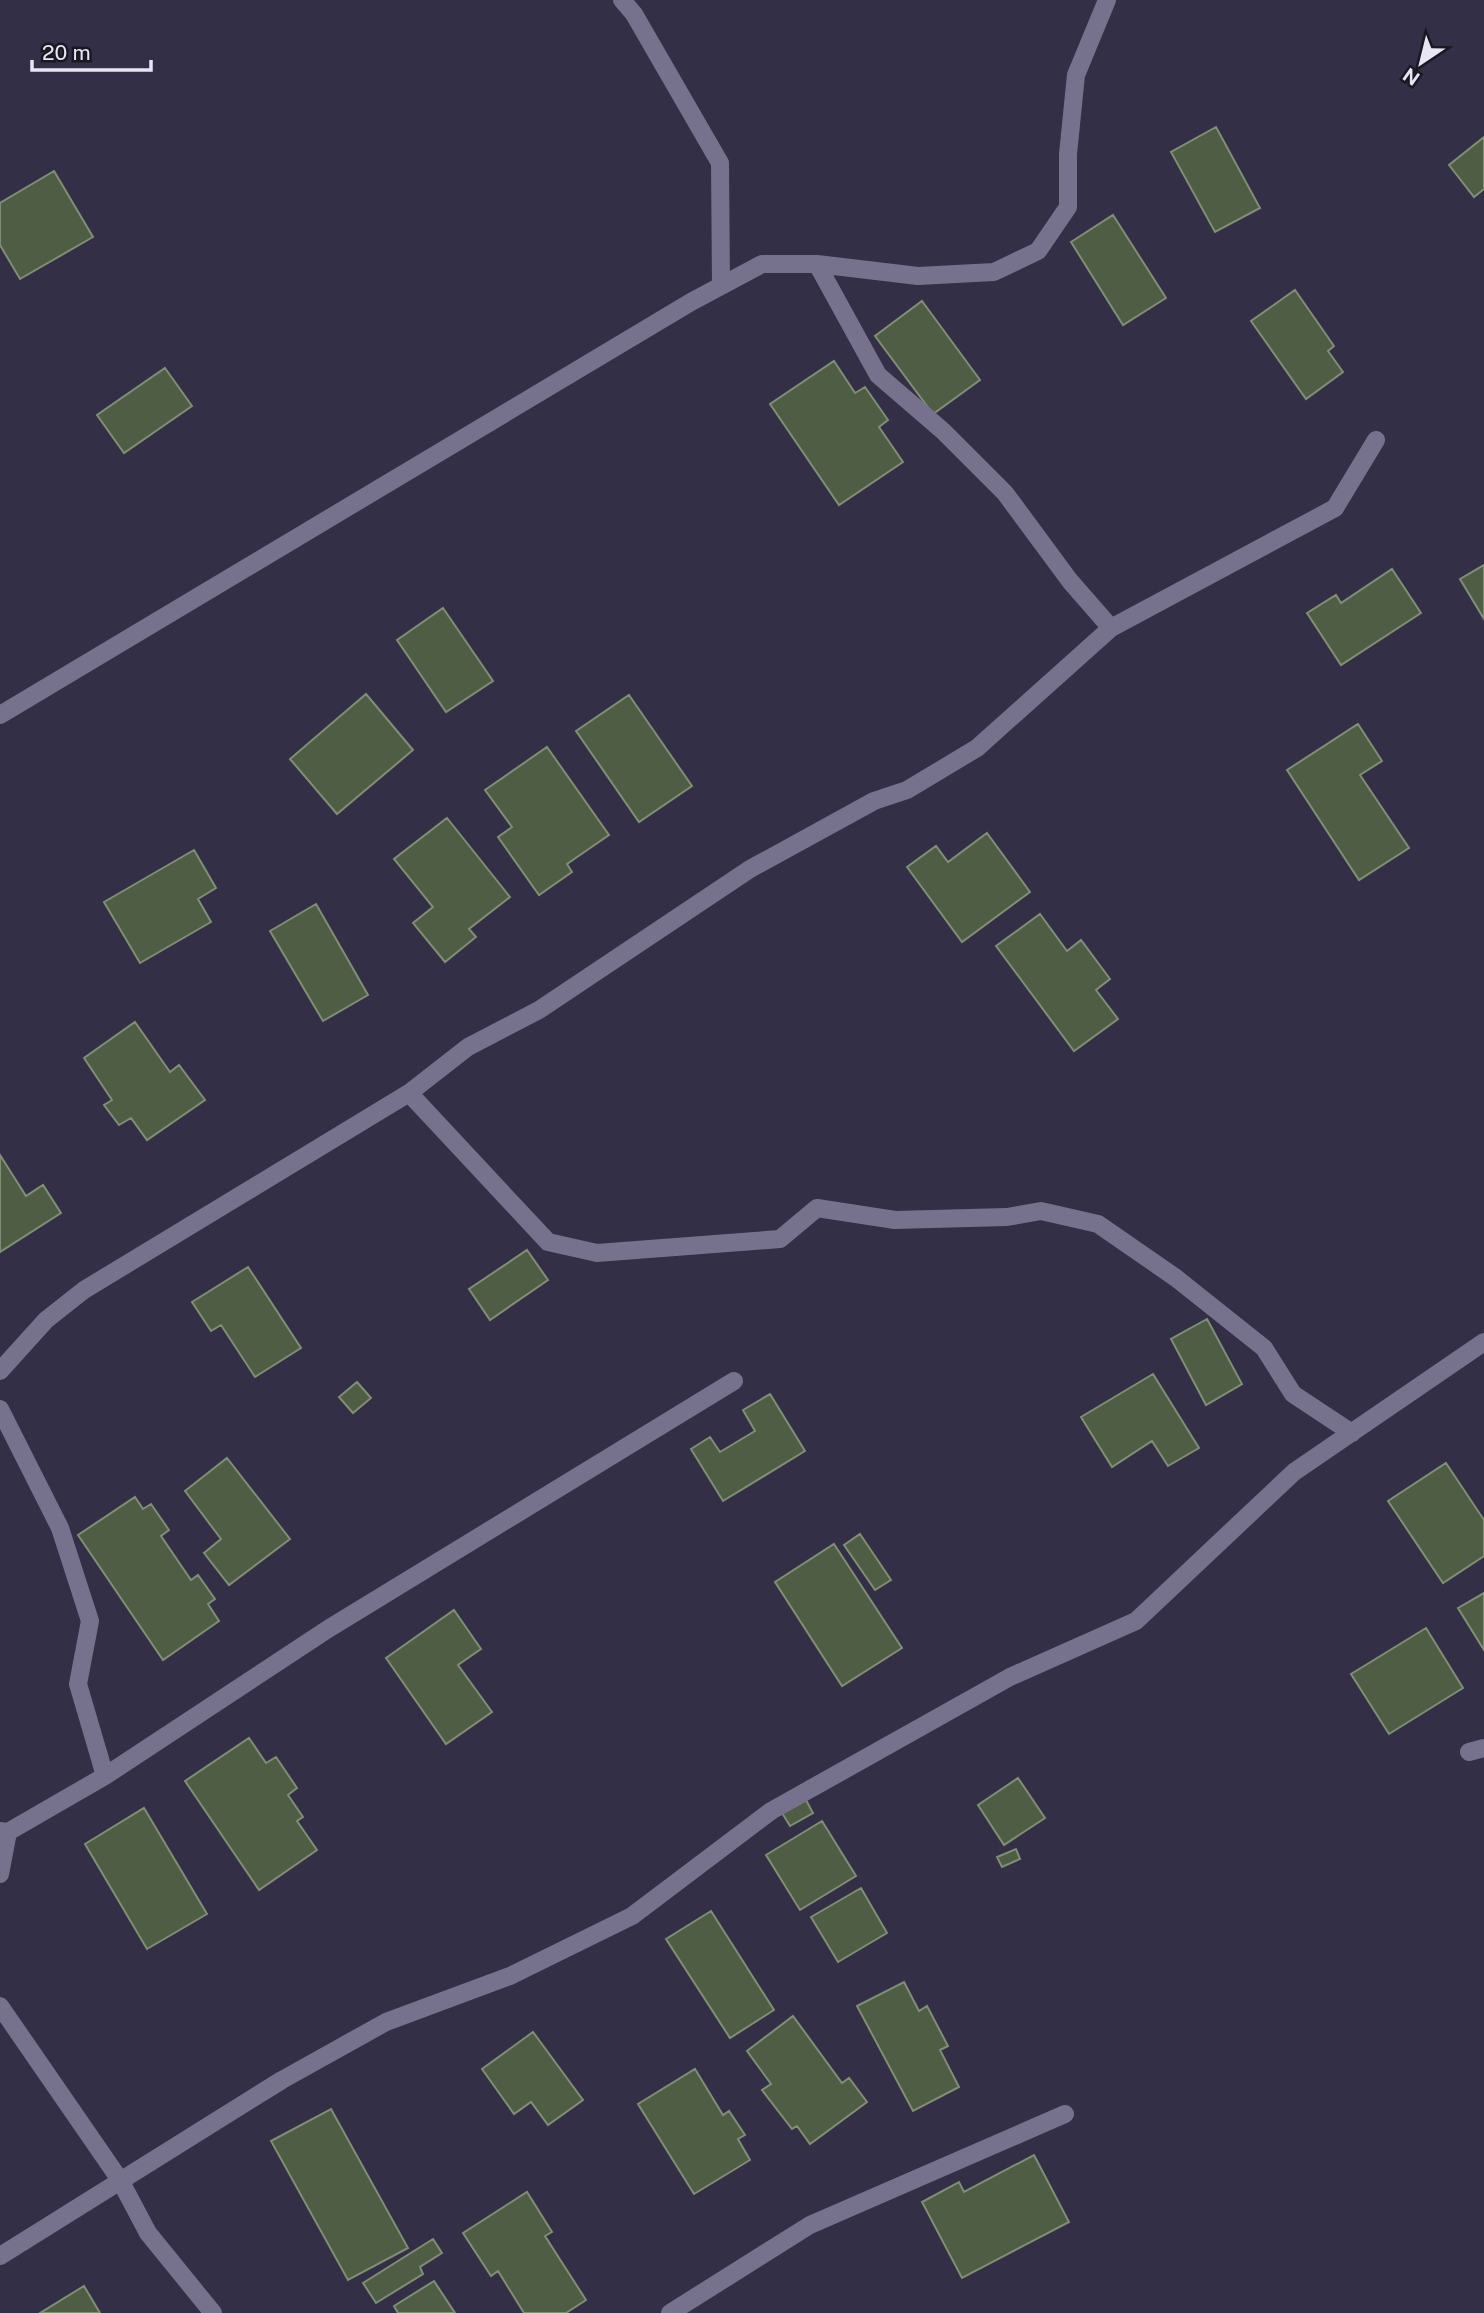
<svg xmlns="http://www.w3.org/2000/svg" width="1484" height="2313" font-family="'Public Sans',sans-serif">
  <style>
    .building { fill: #4f5d45; stroke: #7f8e74; stroke-width: 2 }
    .lines { fill: none; stroke-linecap: round; stroke-linejoin: round }
    .minor { stroke: #76728e; stroke-width: 18 }
  </style>
  <rect width="100%" height="100%" fill="#332f46"/>
  <path class="building" d="M1216 127 1260 208 1215 232 1171 152Z
    M1484 137V189L1474 197 1449 165Z
    M54 171 93 237 20 279 0 245V203Z
    M1113 215 1166 298 1123 325 1071 242Z
    M1295 290 1334 346 1328 351 1343 372 1306 399 1251 321Z
    M922 301 980 380 933 414 875 336Z
    M834 361 855 393 865 387 888 420 879 427 903 462 839 505 770 404Z
    M165 368 192 406 124 453 97 415Z
    M1484 565V619L1460 579Z
    M1392 569 1421 613 1341 665 1307 613 1336 595 1341 603Z
    M443 608 493 681 446 712 397 640Z
    M366 694 413 750 337 814 290 759Z
    M629 695 692 786 639 822 576 731Z
    M1358 724 1382 761 1360 775 1409 848 1359 880 1287 770Z
    M547 747 609 835 567 864 572 872 539 895 498 837 512 827 485 790Z
    M447 818 510 897 469 929 476 937 445 962 413 923 433 907 394 859Z
    M987 833 1030 892 962 942 907 867 936 846 948 862Z
    M194 850 216 888 198 899 211 922 140 963 104 902Z
    M316 904 368 995 323 1021 270 931Z
    M1040 914 1067 951 1081 940 1110 979 1096 990 1118 1019 1074 1051 996 946Z
    M135 1022 170 1072 179 1065 205 1100 147 1140 131 1118 119 1125 104 1105 112 1100 84 1058Z
    M0 1155 26 1196 43 1185 61 1213 0 1252Z
    M527 1250 548 1280 490 1320 469 1289Z
    M248 1267 301 1348 255 1377 221 1325 211 1331 192 1302Z
    M1207 1319 1242 1384 1206 1405 1171 1339Z
    M1153 1374 1199 1448 1168 1466 1152 1441 1112 1467 1081 1417Z
    M357 1382 371 1398 353 1413 339 1397Z
    M770 1394 805 1451 723 1501 691 1449 710 1437 720 1452 755 1431 743 1410Z
    M227 1458 290 1539 229 1585 204 1553 221 1539 185 1491Z
    M1446 1463 1484 1520V1556L1443 1583 1388 1501Z
    M135 1497 143 1509 151 1504 169 1530 161 1536 191 1580 198 1575 215 1599 208 1604 219 1621 163 1660 78 1535Z
    M860 1534 891 1580 875 1590 844 1545Z
    M834 1544 902 1648 842 1686 775 1582Z
    M1484 1593V1650L1458 1608Z
    M454 1610 481 1649 458 1665 492 1712 446 1744 386 1658Z
    M1426 1628 1463 1688 1389 1734 1351 1674Z
    M249 1738 266 1763 276 1757 297 1788 288 1795 303 1817 297 1821 317 1850 259 1890 185 1781Z
    M1018 1778 1045 1818 1004 1845 978 1805Z
    M806 1800 813 1813 790 1826 782 1813Z
    M144 1808 207 1914 147 1949 85 1844Z
    M822 1821 856 1876 800 1910 766 1855Z
    M1016 1849 1020 1859 1002 1867 997 1857Z
    M861 1888 887 1933 838 1962 811 1917Z
    M711 1911 774 2010 730 2038 666 1939Z
    M904 1982 919 2011 927 2006 948 2046 940 2050 959 2087 913 2111 857 2006Z
    M793 2016 842 2083 849 2078 867 2102 810 2144 797 2126 792 2129 762 2090 771 2084 747 2051Z
    M533 2032 583 2100 548 2125 531 2102 514 2114 482 2069Z
    M695 2069 723 2115 729 2111 745 2135 738 2139 750 2160 694 2194 638 2104Z
    M331 2109 408 2248 348 2280 271 2141Z
    M1034 2155 1069 2222 962 2278 922 2202 959 2182 964 2192Z
    M527 2192 552 2232 545 2236 586 2300 566 2313H524L498 2271 491 2276 463 2233Z
    M433 2239 442 2253 420 2267 423 2274 376 2303 363 2283Z
    M434 2281 455 2313H398L394 2306Z
    M84 2286 100 2313H40Z"/>
  <g class="lines">
    <path class="minor" d="M622 0 634 14 720 163 721 286
      M1111 628 1335 508 1376 440
      M0 715 691 302 762 264H817L918 276 994 272 1038 251 1068 207V154L1076 75 1107 0
      M409 1093 548 1242 597 1253 780 1239 817 1208 895 1220 1007 1217 1041 1211 1098 1224 1176 1278 1264 1348 1293 1394 1352 1433
      M0 1371 46 1320 84 1290 409 1093 468 1047 539 1010 750 869 874 801 907 790 977 748 1111 628 1070 581 1005 493 943 431 878 375 817 264
      M0 1409 60 1528 90 1621 78 1684 105 1776
      M1469 1752 1484 1748
      M0 1831 8 1832 105 1776 328 1629 734 1381
      M0 1874 8 1832
      M0 2006 120 2180 148 2233 213 2313
      M0 2256 282 2080 386 2022 510 1976 632 1916 771 1811 1010 1677 1136 1621 1294 1472 1484 1342
      M670 2313 810 2225 1065 2114"/>
  </g>
  <g transform="translate(1421 63) rotate(215)" stroke="#1a1823" stroke-width="5" paint-order="stroke">
  <path d="M0-5L12 26L0 18L-12 26Z" fill="#e8e6f5"/>
  <text y="-10" font-size="19" font-weight="bold" text-anchor="middle" fill="#e8e6f5">N</text>
  </g>
  <path d="M32 60v10h119v-10" fill="none" stroke="#e8e6f5" stroke-width="3.5"/>
  <text x="42" y="60" font-size="21" fill="#e8e6f5" stroke="#1a1823" stroke-width="5" paint-order="stroke">20 m</text>
</svg>
